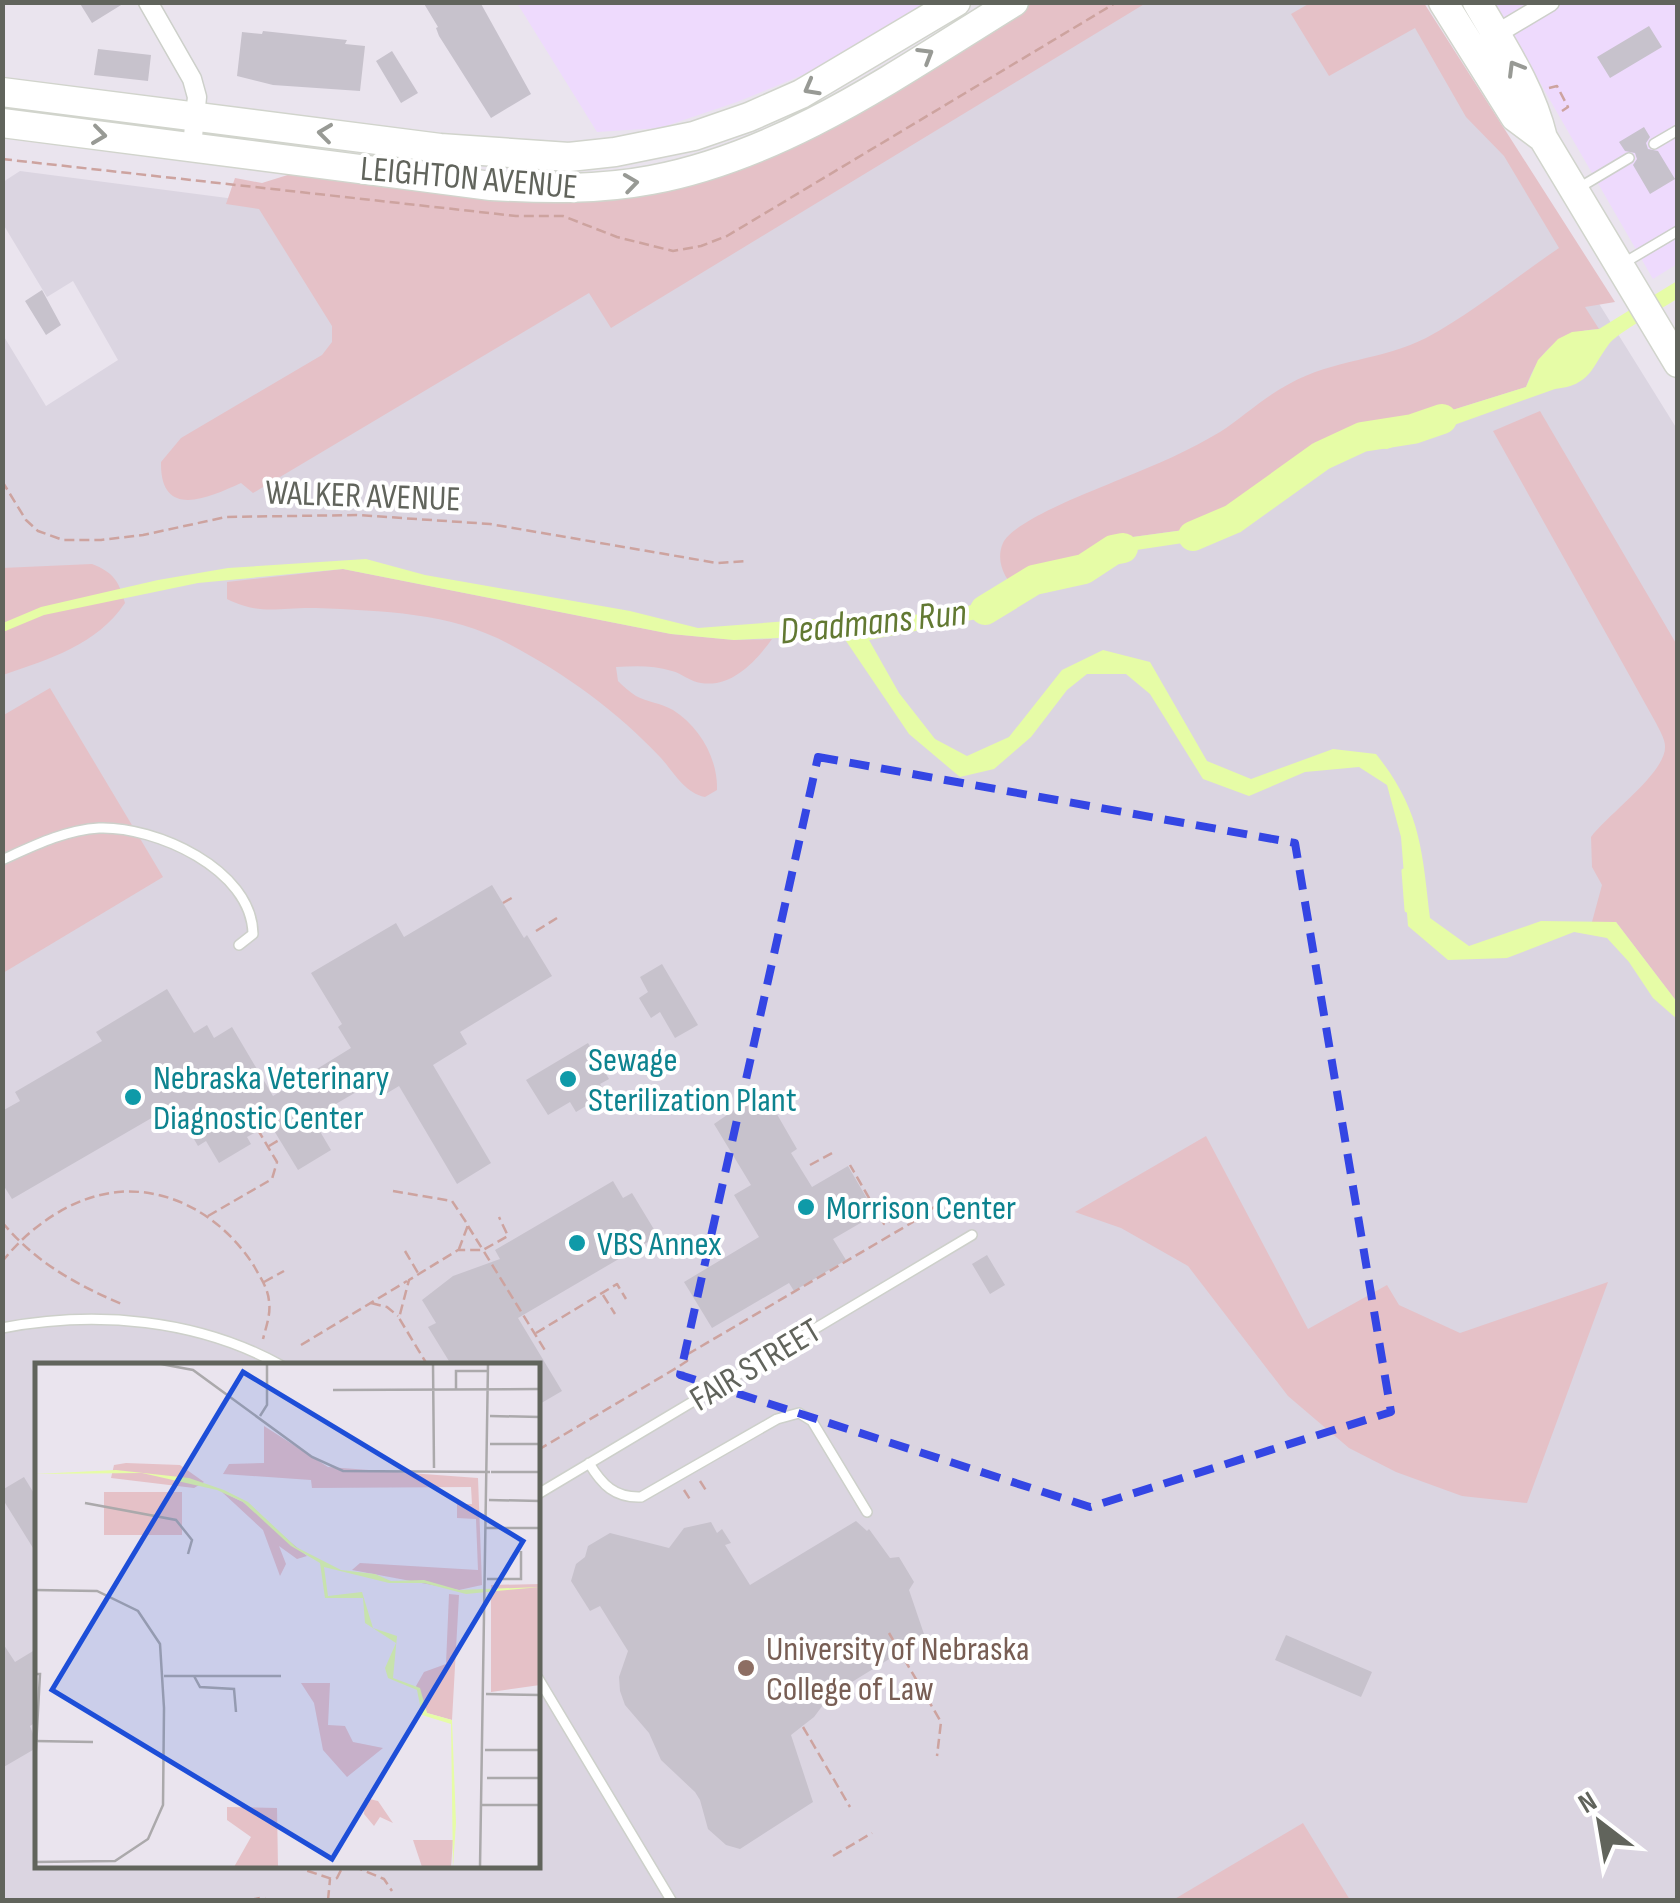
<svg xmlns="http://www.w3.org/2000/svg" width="1680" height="1903" font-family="'Sofia Sans Condensed',sans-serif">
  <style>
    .commercial { fill: #eedafd }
    .education { fill: #dbd5e1; fill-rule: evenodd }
    .green { fill: #e5c1c7 }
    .water { fill: #e6fca6 }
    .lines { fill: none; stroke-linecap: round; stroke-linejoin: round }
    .stream { stroke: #e6fca6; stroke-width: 5 }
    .river { stroke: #e6fca6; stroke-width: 30 }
    .building { fill: #c7c2cc }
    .lane-casing { stroke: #cdd0ca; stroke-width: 12 }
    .street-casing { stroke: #cdd0ca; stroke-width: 21 }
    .secondary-casing { stroke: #d1d4cc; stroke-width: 31 }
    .path { stroke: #cda39f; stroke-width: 2.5; stroke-dasharray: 10 5; stroke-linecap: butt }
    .lane { stroke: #fff; stroke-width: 9 }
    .street { stroke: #fff; stroke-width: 18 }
    .secondary { stroke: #fff; stroke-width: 28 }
    .oneway { stroke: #989a95 }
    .marked { fill: none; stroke: #3446e4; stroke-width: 8; stroke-dasharray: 20 12; stroke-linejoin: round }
    .culture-dot { fill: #0f9aa8; stroke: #fff; stroke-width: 4 }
    .education-dot { fill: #8d6e63; stroke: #fff; stroke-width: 4 }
    .labels { text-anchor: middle; stroke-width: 8; stroke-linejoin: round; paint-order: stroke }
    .street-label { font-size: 35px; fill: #61645c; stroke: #fff }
    .culture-label { font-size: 35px; fill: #0d838f; stroke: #fff; text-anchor: start }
    .education-label { font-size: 35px; fill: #785e54; stroke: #fff; text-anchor: start }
    .water-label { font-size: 38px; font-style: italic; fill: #627932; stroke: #fff }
    .inset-road { fill: none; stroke: #aba9ab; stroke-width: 2.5 }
    .view { fill: #1d4ed8; fill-opacity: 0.15; stroke: #1d4ed8; stroke-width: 5 }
    .inset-edge { fill: none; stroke: #61645c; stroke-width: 5 }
  </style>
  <rect width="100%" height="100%" fill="#eae4ee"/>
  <path class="commercial" d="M517 3H931L827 65 737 102 660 128 597 132Z
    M1494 3H1677V264L1653 279Z"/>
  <path class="education" d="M1137 3H1412L1677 429V1900H3V335L46 406 118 360 73 281 47 297 3 224V182L20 171 495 233ZM38 1366H538V1866H38Z"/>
  <path class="green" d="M1033 3H1146L611 328 589 293 253 493 241 483C208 498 160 520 161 462L181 438 322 355 332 342V326L259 209 226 204 235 178 262 183 294 173 627 193 880 93Z
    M1310 3H1424L1615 302 1585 307 1599 329C1559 331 1539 351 1526 387L1417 421 1397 437 1347 434 1205 527 1118 539 1017 591C1005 579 995 561 1003 543 1015 519 1098 489 1123 478 1156 465 1190 450 1220 432 1243 417 1264 397 1289 384 1334 359 1383 360 1426 338 1471 314 1516 277 1559 248L1504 156 1466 117 1415 28 1329 76 1291 14Z
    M1540 411 1677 645V1002L1616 922H1592L1602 885 1592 867 1591 837C1608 814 1667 772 1665 746 1665 739 1659 729 1656 723L1493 431Z
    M92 564C113 572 119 581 125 603 97 645 49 659 3 675L2 568Z
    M343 569 671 634 734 640 772 639C756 661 732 688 701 683 691 682 681 673 672 671 653 665 635 666 616 667L618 681C623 686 630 692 636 696 647 702 661 703 673 710 700 727 718 759 717 790L705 797C685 793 675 774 661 758 618 712 566 674 509 644 450 612 382 611 316 608 280 607 261 616 227 599V582Z
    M50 688 163 877 3 973 2 716Z
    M1206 1136 1308 1329 1387 1285 1399 1305 1460 1333 1608 1282 1527 1503 1462 1496 1396 1472 1349 1448 1288 1396 1188 1266 1121 1228 1075 1212Z
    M1303 1823 1350 1900H1173Z"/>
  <path class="water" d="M1677 281V299C1663 308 1617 333 1609 344 1591 368 1591 385 1555 389L1387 449 1354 445 1269 493 1203 540 1123 552 1032 591 982 618 869 640 899 693 935 739 967 756 1009 737 1062 670 1103 650 1150 662 1207 761 1251 779 1333 749 1376 754C1421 810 1422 850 1430 918L1469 946 1541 921 1616 922 1677 1002V1019L1653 998 1629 962 1607 938 1574 932 1507 958 1448 960 1408 926 1401 837 1387 785 1359 767 1305 772 1249 796 1203 779 1150 694 1126 674H1087L1067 690 1031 737 994 769 960 777 909 734 842 635 734 640 671 634 343 569 198 583 44 615 3 632V623L41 607 158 580 228 568 366 559 425 575 630 611 698 628 814 619 871 620 955 610 1019 590 1118 539 1206 527 1347 434 1397 437 1417 421 1526 387 1538 360 1558 339 1572 332 1599 329Z"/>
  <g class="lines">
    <path class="stream" d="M1404 871 1407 910"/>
    <path class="river" d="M1193 536 1233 519 1321 456 1362 437 1413 429 1442 419
      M985 610 1034 580 1084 569 1113 550 1123 548"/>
  </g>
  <path class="building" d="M79 2H126L92 23Z
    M423 2H480L531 94 491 118 439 36 436 28 438 27Z
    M1649 26 1662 47 1610 78 1597 57Z
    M263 31 347 40 345 44 365 46 360 91 273 85 237 76 242 32 262 34Z
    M98 49 151 55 148 81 94 75Z
    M392 51 418 93 401 103 376 61Z
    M1644 127 1650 137 1646 143 1648 149 1658 151 1675 179 1650 194 1633 165 1637 159 1635 153 1625 151 1619 142Z
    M42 290 61 325 46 335 25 301Z
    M492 885 524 938 527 935 552 976 460 1032 467 1044 433 1065 491 1163 457 1184 399 1086 384 1095 375 1081 312 1118 331 1150 298 1170 270 1124 247 1137 251 1144 219 1163 206 1141 198 1146 174 1105 12 1199 2 1183V1111L20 1101 15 1092 102 1041 96 1032 167 989 194 1033 207 1025 214 1038 232 1027 273 1096 351 1048 338 1027 342 1024 311 973 396 923 404 937Z
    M662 964 698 1025 675 1038 660 1012 651 1018 639 998 648 992 640 977Z
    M588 1043 609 1079 600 1084 606 1094 576 1112 570 1102 548 1115 526 1080Z
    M763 1090 797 1149 791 1153 812 1187 848 1166 876 1214 833 1239 846 1260 794 1291 789 1283 712 1328 684 1282 759 1237 734 1195 751 1185 714 1124Z
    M613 1181 623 1198 632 1193 658 1236 518 1318 562 1391 538 1405V1366H452L428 1327 436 1323 422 1300 453 1276 500 1259 495 1250Z
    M987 1255 1005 1285 990 1294 972 1264Z
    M24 1477 38 1500V1556L2 1498V1490Z
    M856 1521 867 1531 869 1529 890 1558 899 1557 914 1582 909 1590 925 1637 821 1701 823 1705 814 1717 791 1735 813 1802 740 1849 726 1845 708 1829 700 1800 695 1792 661 1760 649 1733 625 1705 620 1691 619 1677 628 1651 600 1606 590 1611 571 1581 576 1564 585 1557 588 1546 610 1533 669 1548 684 1528 711 1522 717 1533 722 1529 731 1543 725 1545 750 1585Z
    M1286 1635 1372 1672 1361 1697 1275 1660Z
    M2 1642 15 1662 38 1648V1721L30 1726 38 1747 2 1768Z"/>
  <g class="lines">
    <defs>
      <path id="lane" d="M1654 144 1678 130
        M1577 189 1629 158
        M1622 264 1678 231
        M2 860C33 846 65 830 99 828 155 826 252 869 253 934L239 945
        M2 1328C96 1310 198 1319 282 1366
        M589 1463C602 1485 615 1498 641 1497L777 1419 799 1413 812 1421 867 1512
        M538 1494 972 1235
        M538 1678 671 1900"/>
      <path id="street" d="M148 2 192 79 197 97 192 146
        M1488 39 1550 2"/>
      <path id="secondary" d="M1443 2 1515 117 1543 138
        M1477 2C1503 47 1531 88 1543 138L1678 363
        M2 92 440 148 569 157 615 152 694 136 749 117 801 94 956 2
        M2 123 491 186C545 189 598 190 651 180 785 155 900 72 1014 2"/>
    </defs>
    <use href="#lane" class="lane-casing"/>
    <use href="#street" class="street-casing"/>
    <use href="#secondary" class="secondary-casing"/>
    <path class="path" d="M1549 88 1557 86 1568 107 1562 111
      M2 159 516 216H563L617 237 673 251 701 246 727 236 1117 2
      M2 481 26 520 38 531 63 540H101L143 535 226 517 357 515 490 524 717 563 748 561
      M503 903 515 896
      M536 931 557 918
      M269 1146 279 1140
      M810 1165 834 1152
      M393 1191 452 1201 468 1225 459 1249
      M926 1212 946 1200
      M208 1216 272 1179 277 1162 258 1130
      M2 1222C36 1263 77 1285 124 1305
      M915 1222 927 1214
      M468 1226 483 1250 508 1236 499 1217
      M405 1251 418 1273
      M2 1262C29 1227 73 1196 118 1192 174 1187 225 1220 254 1266 260 1277 268 1288 269 1301 271 1314 266 1327 263 1339
      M264 1282 284 1271
      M603 1295 615 1314
      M371 1303 387 1307 398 1316
      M536 1333 617 1284 626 1299
      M301 1345 407 1281
      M428 1366 399 1318 409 1280 458 1250H483L546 1352
      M538 1450 678 1367 687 1361 688 1354 913 1222 907 1211 884 1224 850 1165
      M700 1481 707 1492
      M684 1490 691 1501
      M889 1633 941 1722 937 1756
      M803 1727 850 1807
      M833 1856 872 1833
      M293 1866 332 1879 337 1878 343 1866
      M353 1866 384 1879 392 1891
      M250 1900 260 1898 271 1900
      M328 1900 330 1879"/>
    <use href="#lane" class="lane"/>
    <use href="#street" class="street"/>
    <use href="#secondary" class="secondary"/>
  </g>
  <defs><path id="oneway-chevron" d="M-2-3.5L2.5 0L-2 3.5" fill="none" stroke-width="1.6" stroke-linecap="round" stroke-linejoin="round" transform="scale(2.5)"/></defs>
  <g class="oneway">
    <use href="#oneway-chevron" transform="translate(926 55) rotate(-31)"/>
    <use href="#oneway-chevron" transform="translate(1515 68) rotate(-121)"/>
    <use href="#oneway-chevron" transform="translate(811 88) rotate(151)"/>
    <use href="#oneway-chevron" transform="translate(325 133) rotate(-173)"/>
    <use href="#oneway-chevron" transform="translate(99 135) rotate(7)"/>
    <use href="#oneway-chevron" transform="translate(631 183) rotate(-8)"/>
  </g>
  <path class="marked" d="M818 757 1295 843 1391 1412 1090 1507 680 1375Z"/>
  <g class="culture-dot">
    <circle cx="568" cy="1079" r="10"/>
    <circle cx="133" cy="1097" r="10"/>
    <circle cx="806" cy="1207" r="10"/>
    <circle cx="577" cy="1243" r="10"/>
  </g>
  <circle class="education-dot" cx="746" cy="1668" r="10"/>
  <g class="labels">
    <g class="street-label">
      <text transform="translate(469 177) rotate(5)" y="12">LEIGHTON AVENUE</text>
      <text transform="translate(363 495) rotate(2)" y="12">WALKER AVENUE</text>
      <text transform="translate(755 1364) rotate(-31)" y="12">FAIR STREET</text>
    </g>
    <g class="culture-label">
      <text x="588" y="1071">Sewage<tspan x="588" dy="40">Sterilization Plant</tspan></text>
      <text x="153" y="1089">Nebraska Veterinary<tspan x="153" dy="40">Diagnostic Center</tspan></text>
      <text x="826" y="1219">Morrison Center</text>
      <text x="597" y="1255">VBS Annex</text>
    </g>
    <g class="education-label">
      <text x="766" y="1660">University of Nebraska<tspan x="766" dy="40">College of Law</tspan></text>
    </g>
    <g class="water-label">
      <text transform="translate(873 621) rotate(-6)" y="13">Deadmans Run</text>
    </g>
  </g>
  <g transform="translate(35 1363)">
    <rect width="505" height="505" fill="#eae4ee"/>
    <path d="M229 63 293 104 443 115 447 222 424 227 317 207 325 200 443 207 441 156 422 155V141H437L436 124 277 125 276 117 188 111 194 101 229 100ZM91 100 145 102 169 119 159 125 76 115 79 102ZM69 129H147V172H69ZM187 129 208 139 272 193 262 196 244 183 251 201 245 213 228 167ZM505 221V322L456 329V222ZM414 231 424 232 417 357 392 350 381 323 389 309 411 301ZM266 320H295L293 362 310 363 318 379 348 385 312 414 288 387 279 340ZM330 435 343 438 358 460 345 454 339 463 329 451ZM192 444 242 445 243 504H199L216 474 192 457ZM378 477H418L416 504H387Z" fill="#e5c1c7"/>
    <path d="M81 107 154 115 189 127 213 139 261 184 306 207 340 211 356 218 389 217 424 227 505 224 431 231 389 220H354L289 204 293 233 327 229 338 265 362 273 358 315 385 325 392 350 417 357 421 460 418 504 416 361 387 352 382 327 353 315 350 305 361 280 330 260 328 235H290L285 200 256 183 208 139 182 127 107 110 0 111Z" fill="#e6fca6"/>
    <path class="inset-road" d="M0 1H126L158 7 277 94 308 108 455 109M398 1 399 105M421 26V8H452M298 27 505 26M225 53 232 42V1M455 53 505 54M455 81H505M456 109H505M454 137 505 138M50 140 141 157 157 177 153 191M450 165H505M452 216H486V188M0 227 62 228 103 248 125 281 129 345 128 442 113 476 80 498 0 499M0 311H5L0 403M129 313H246M159 313 165 324 199 326 201 349M451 331 505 332M0 378 58 379M450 387H505M452 415H505M447 442H505M445 504 453 1"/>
    <path class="view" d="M208 9 488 178 297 496 17 327Z"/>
    <rect width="505" height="505" class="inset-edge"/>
  </g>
  <rect width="1680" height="1903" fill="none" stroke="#61645c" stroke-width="10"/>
  <g transform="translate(1600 1823) rotate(329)" stroke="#ffffff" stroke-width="8" paint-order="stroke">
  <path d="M0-8L18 38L0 25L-18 38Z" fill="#61645c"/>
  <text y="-15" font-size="28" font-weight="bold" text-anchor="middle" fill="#61645c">N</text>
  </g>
</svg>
